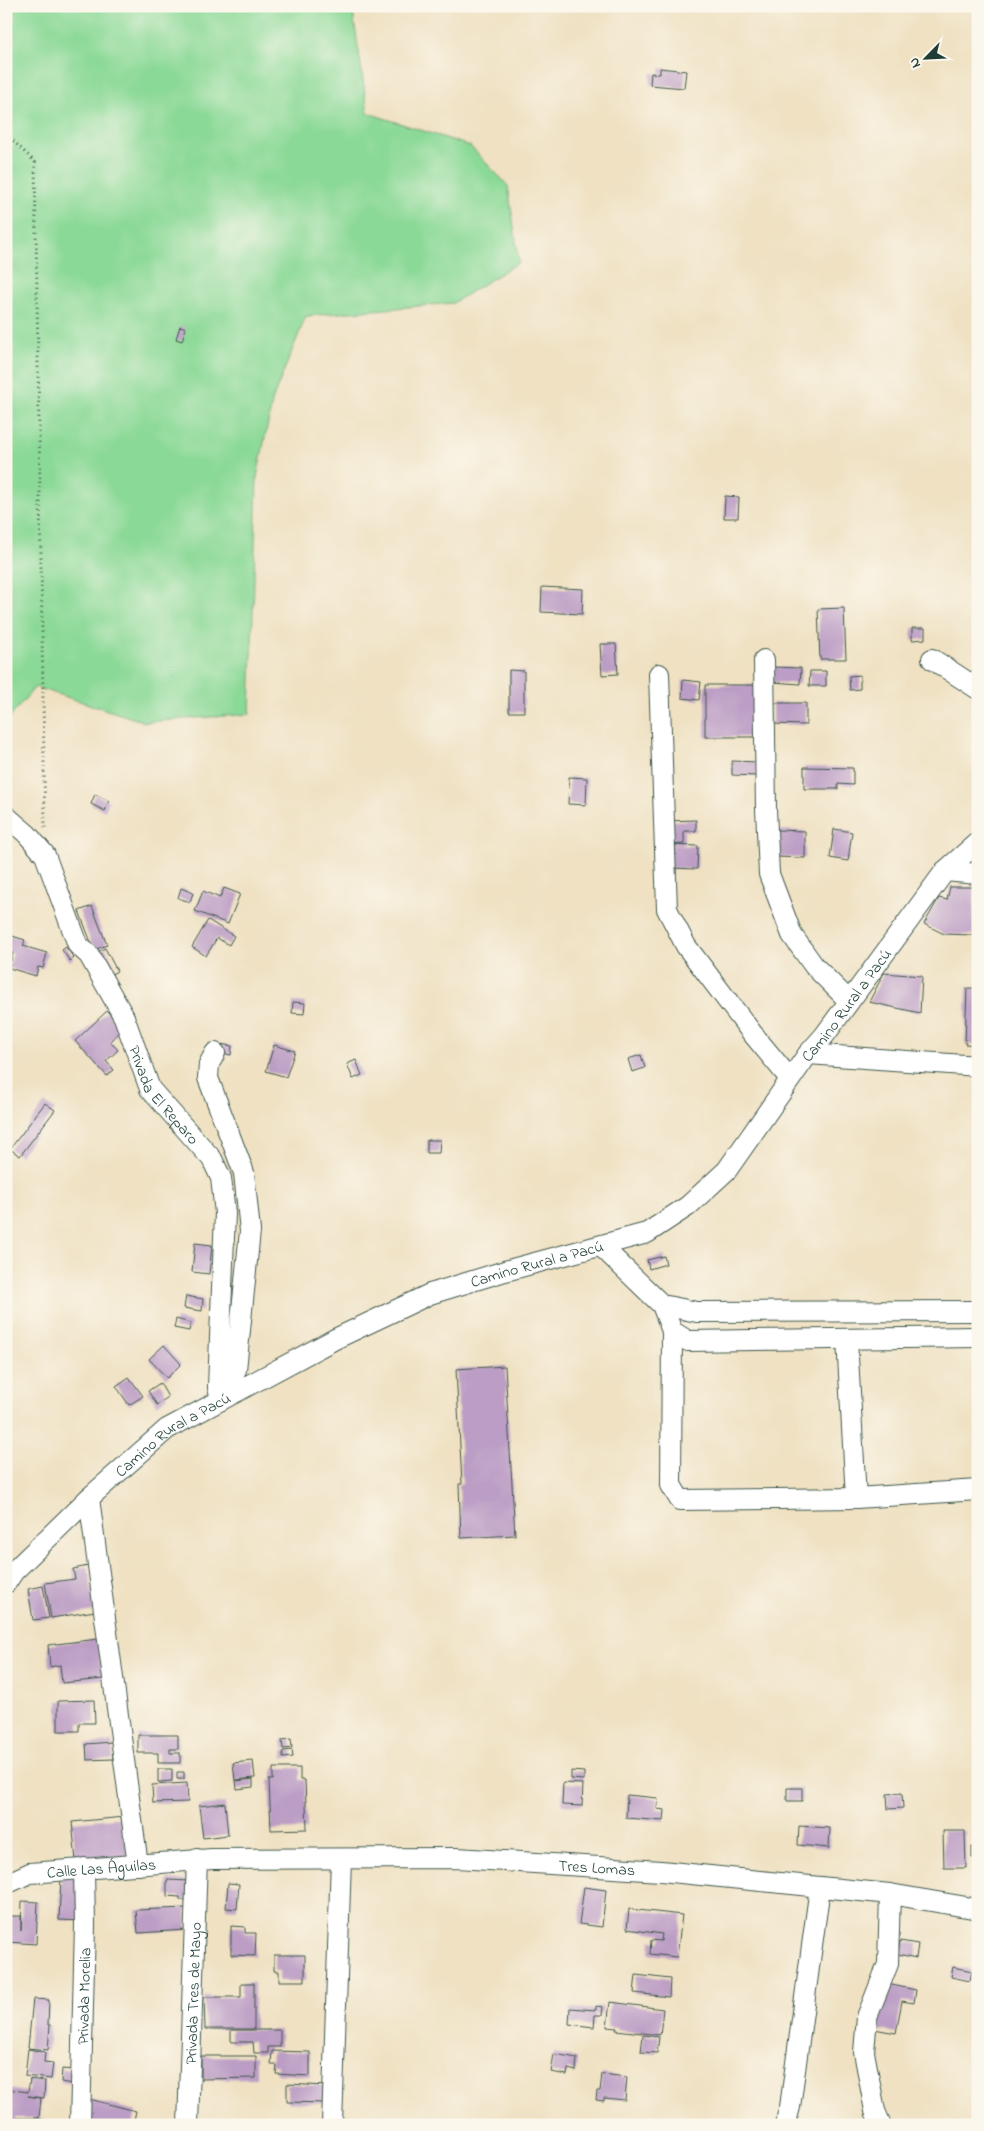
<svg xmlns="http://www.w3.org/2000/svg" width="984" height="2131" font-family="'Indie Flower',sans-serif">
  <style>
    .green { fill: #8bd997; stroke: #558b66 }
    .building { fill: #bc9dc5 }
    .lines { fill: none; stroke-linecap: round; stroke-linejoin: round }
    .minor-casing { stroke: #3e5649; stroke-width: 22 }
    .path { stroke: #3e5649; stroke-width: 3; stroke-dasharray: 1 4; stroke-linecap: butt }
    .minor { stroke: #fff; stroke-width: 20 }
    .labels { text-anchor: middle; stroke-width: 4; stroke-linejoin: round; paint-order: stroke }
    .street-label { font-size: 16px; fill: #1f3d34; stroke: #fbf7ec }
  </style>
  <rect width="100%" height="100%" fill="#fbf7ec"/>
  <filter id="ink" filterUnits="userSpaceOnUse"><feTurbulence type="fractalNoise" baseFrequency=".02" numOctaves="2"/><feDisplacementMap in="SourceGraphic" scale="10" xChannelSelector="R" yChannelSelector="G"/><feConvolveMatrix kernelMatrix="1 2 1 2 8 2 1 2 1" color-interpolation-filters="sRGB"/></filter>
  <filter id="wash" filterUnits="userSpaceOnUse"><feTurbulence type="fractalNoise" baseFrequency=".0096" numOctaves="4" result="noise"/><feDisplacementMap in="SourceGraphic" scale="20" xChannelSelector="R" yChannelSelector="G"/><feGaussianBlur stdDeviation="1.12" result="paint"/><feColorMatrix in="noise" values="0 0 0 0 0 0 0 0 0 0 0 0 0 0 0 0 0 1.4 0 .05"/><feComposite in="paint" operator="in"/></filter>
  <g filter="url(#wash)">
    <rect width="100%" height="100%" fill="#efe1c2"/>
    <path class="green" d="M6 6H352L368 113 470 146 508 186 519 262 453 303 306 316 273 398 257 477 250 714 145 722 35 687 6 722Z"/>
    <g id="blocks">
      <path class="building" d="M660 68 686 71 684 88 650 85 651 73 660 74Z
        M180 326 186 328 182 341 176 339Z
        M725 496 739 497 738 518H724Z
        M542 587 583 589 582 614 541 612Z
        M844 608 846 659H820L818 609Z
        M912 628H925V639L912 640Z
        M600 644H616L618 674 602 675Z
        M773 667 801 668 800 684 772 682Z
        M509 670 524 671V712H509Z
        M810 671H826V686H809Z
        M860 675V689L850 690 849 676Z
        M683 680 701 682 699 700 682 698Z
        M705 685H755V737H705Z
        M772 703H806V725L772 724Z
        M732 761 758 762 757 776 732 775Z
        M804 767 853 768V785L838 784V789H804Z
        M569 777 587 778 586 805 568 804Z
        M95 794 109 801 105 811 91 804Z
        M696 820V831H684V844L667 845V821Z
        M834 829 852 832 848 861 830 858Z
        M776 830 805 831V858L777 857Z
        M669 845 698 846 697 869 669 868Z
        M950 887H975L973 935 944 934 924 924 939 898 947 900Z
        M181 888 193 893 190 902 178 898Z
        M224 888 240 894 228 924 195 911 203 891 220 898Z
        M92 906 107 945 94 950 79 911Z
        M208 920 234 936 229 945 217 938 206 956 192 947Z
        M6 934 25 940 23 946 47 953 43 968 38 967 36 976 9 968 13 953 6 951Z
        M66 947 74 958 70 961 62 950Z
        M105 948 117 971 108 976 96 953Z
        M884 973 922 976 920 1013 869 1002Z
        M967 988H978V1045L965 1044Z
        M293 1002 305 1003 304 1014 292 1013Z
        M107 1011 123 1029 110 1041 118 1050 106 1061 114 1070 107 1076 75 1041Z
        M220 1044 232 1046 231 1055 219 1053Z
        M274 1045 295 1051 286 1077 266 1071Z
        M641 1055 645 1068 632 1072 628 1059Z
        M356 1060 362 1075 353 1079 347 1064Z
        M45 1103 55 1110 20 1156 10 1149Z
        M427 1140H440L439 1153H427Z
        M195 1243 212 1245 209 1274 192 1272Z
        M664 1256 666 1264 649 1269 647 1260Z
        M186 1296 203 1299 202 1311 184 1308Z
        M176 1319 191 1323 189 1331 174 1328Z
        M164 1345 181 1364 167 1378 149 1359Z
        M505 1366 515 1535 461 1538 459 1484H462L456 1369Z
        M129 1377 143 1396 129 1405 116 1386Z
        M160 1383 168 1397 157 1405 148 1391Z
        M88 1566 95 1611 51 1618 45 1583 75 1579 73 1569Z
        M43 1586 49 1618 33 1620 28 1589Z
        M98 1639 104 1679 62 1683 60 1665 50 1667 48 1645Z
        M94 1700 95 1723H79V1731H58V1701Z
        M138 1735H178V1749H170V1753H180V1763H158V1753H138Z
        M291 1739 292 1748 283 1749 282 1740Z
        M112 1742 113 1759 87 1760 86 1744Z
        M292 1750 293 1757 283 1758V1751Z
        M253 1761 255 1778 235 1780 233 1763Z
        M273 1768H300V1780H305L307 1829 271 1830 269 1780H273Z
        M158 1769H172V1781L158 1782Z
        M571 1771 584 1772V1780L571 1779Z
        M177 1772H184V1779H177Z
        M253 1779V1787L237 1789 236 1781Z
        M187 1783 188 1802 153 1803 152 1785Z
        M563 1783 583 1784 582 1806 562 1805Z
        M787 1788H802V1801H787Z
        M902 1793 903 1808 888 1809 887 1794Z
        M627 1795 658 1798 657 1809 665 1810 664 1821 626 1818Z
        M225 1803 228 1835 203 1838 199 1806Z
        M124 1817 128 1859 76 1861 72 1822Z
        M799 1826 830 1828 829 1848 798 1845Z
        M943 1831H965L966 1868H944Z
        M972 1847H978V1858H972Z
        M61 1876 83 1877 82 1921 59 1920Z
        M167 1880 190 1881 189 1900H180V1897L167 1896Z
        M228 1883 239 1884 237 1909 226 1908Z
        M584 1887 606 1890 602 1927 579 1924Z
        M22 1901 38 1902 36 1944 6 1942V1916H21V1931Z
        M186 1908 187 1930 138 1933 136 1910Z
        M629 1909 682 1915 677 1957 650 1954 651 1940 661 1941 662 1934 627 1929Z
        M231 1926 245 1927V1933H256L255 1956 231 1955Z
        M900 1941 918 1944 916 1958 898 1954Z
        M274 1955H305V1981H279V1971H274Z
        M953 1967 972 1971 970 1981 951 1977Z
        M636 1975 670 1979 669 1997 634 1993Z
        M241 1983H254V2029H205L204 1997H241Z
        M882 1983 916 1990 914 2003 902 2001 896 2033 874 2029Z
        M33 1999 49 2000 48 2025H50L48 2050 28 2048Z
        M610 2002 663 2009 660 2035 616 2030 617 2028 607 2027Z
        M596 2006 603 2007 602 2015H595L594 2027 569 2024 570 2008 596 2010Z
        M231 2030H280V2047H268V2053H254L253 2042H231Z
        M643 2035 659 2037 657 2053 641 2052Z
        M28 2049 45 2052 44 2062 53 2063 51 2079 25 2076Z
        M272 2051 310 2052V2076L276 2074 277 2065H271Z
        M554 2054 577 2058 576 2071 568 2069 567 2075 551 2072Z
        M201 2056H256V2078L201 2079Z
        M62 2069 73 2070 72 2084 61 2082Z
        M602 2074 627 2077 625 2100 604 2098V2101L596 2100 597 2091H600Z
        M30 2079 45 2081 44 2098 28 2096 41 2098 39 2118H16L15 2122 6 2121V2089L28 2092Z
        M287 2084 326 2086 325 2103 287 2102Z
        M89 2099 136 2111 133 2125H83Z
        M35 2118 61 2124V2125H34Z"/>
    </g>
  </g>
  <g filter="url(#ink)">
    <use href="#blocks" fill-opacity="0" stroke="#3e5649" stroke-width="1"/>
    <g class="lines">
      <defs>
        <g id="minor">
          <path d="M932 659 978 689"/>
          <path d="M764 660 766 809 769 874 792 935 814 966 849 1001"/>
          <path d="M659 674 667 909 686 946 752 1033 790 1079"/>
          <path id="s1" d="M6 816 27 834 45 855 78 945 89 955 124 1017 150 1089 212 1159 221 1178 225 1213 218 1387 221 1400"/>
          <path d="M945 871 978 874"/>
          <path d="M215 1053 209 1064 208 1078 244 1173 250 1231 236 1370 218 1387"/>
          <path d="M808 1054 978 1066"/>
          <path d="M601 1246 662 1305 672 1331 688 1341 978 1337"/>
          <path d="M662 1305 697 1312 978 1311"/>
          <path d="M672 1331 671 1485 680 1500 856 1498 978 1490"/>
          <path d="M847 1339 856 1498"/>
          <path d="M89 1498 138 1865"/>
          <path id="s2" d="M6 1583 14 1571 89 1498 167 1429 335 1339 430 1294 505 1271 647 1233 688 1206 727 1170 808 1054 824 1036 945 871 978 842"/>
          <path id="s3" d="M6 1884 30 1873 212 1859 457 1858 661 1871 890 1894 978 1909"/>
          <path id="s4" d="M80 2125 85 1925 84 1868"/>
          <path id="s5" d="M188 2125 197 1859"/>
          <path d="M332 2125 341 1859"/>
          <path d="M785 2125 790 2107 820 1887"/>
          <path d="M881 2125 875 2111 864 2052 867 2017 888 1964 890 1894"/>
        </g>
      </defs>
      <use href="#minor" class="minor-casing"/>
      <path class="path" d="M6 134 35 162 45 828"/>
      <use href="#minor" class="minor"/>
    </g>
  </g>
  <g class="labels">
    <g class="street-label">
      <text dy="6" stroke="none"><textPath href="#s2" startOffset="1050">Camino Rural a Pacú</textPath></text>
      <text dy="6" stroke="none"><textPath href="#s1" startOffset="326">Privada El Reparo</textPath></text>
      <text dy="6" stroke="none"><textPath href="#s2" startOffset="630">Camino Rural a Pacú</textPath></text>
      <text dy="6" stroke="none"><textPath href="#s2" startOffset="225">Camino Rural a Pacú</textPath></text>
      <text dy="6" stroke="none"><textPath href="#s3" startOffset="594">Tres Lomas</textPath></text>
      <text dy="6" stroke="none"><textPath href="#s3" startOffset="98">Calle Las Águilas</textPath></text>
      <text dy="6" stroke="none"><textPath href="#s5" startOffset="132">Privada Tres de Mayo</textPath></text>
      <text dy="6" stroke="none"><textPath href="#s4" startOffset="129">Privada Morelia</textPath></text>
    </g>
  </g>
  <rect width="984" height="2131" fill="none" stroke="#fbf7ec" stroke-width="25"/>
  <g transform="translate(926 58) rotate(246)" stroke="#fbf7ec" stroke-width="4" paint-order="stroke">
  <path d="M0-4L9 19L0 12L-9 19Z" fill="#1f3d34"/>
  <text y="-8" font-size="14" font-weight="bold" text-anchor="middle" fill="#1f3d34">N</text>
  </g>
</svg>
